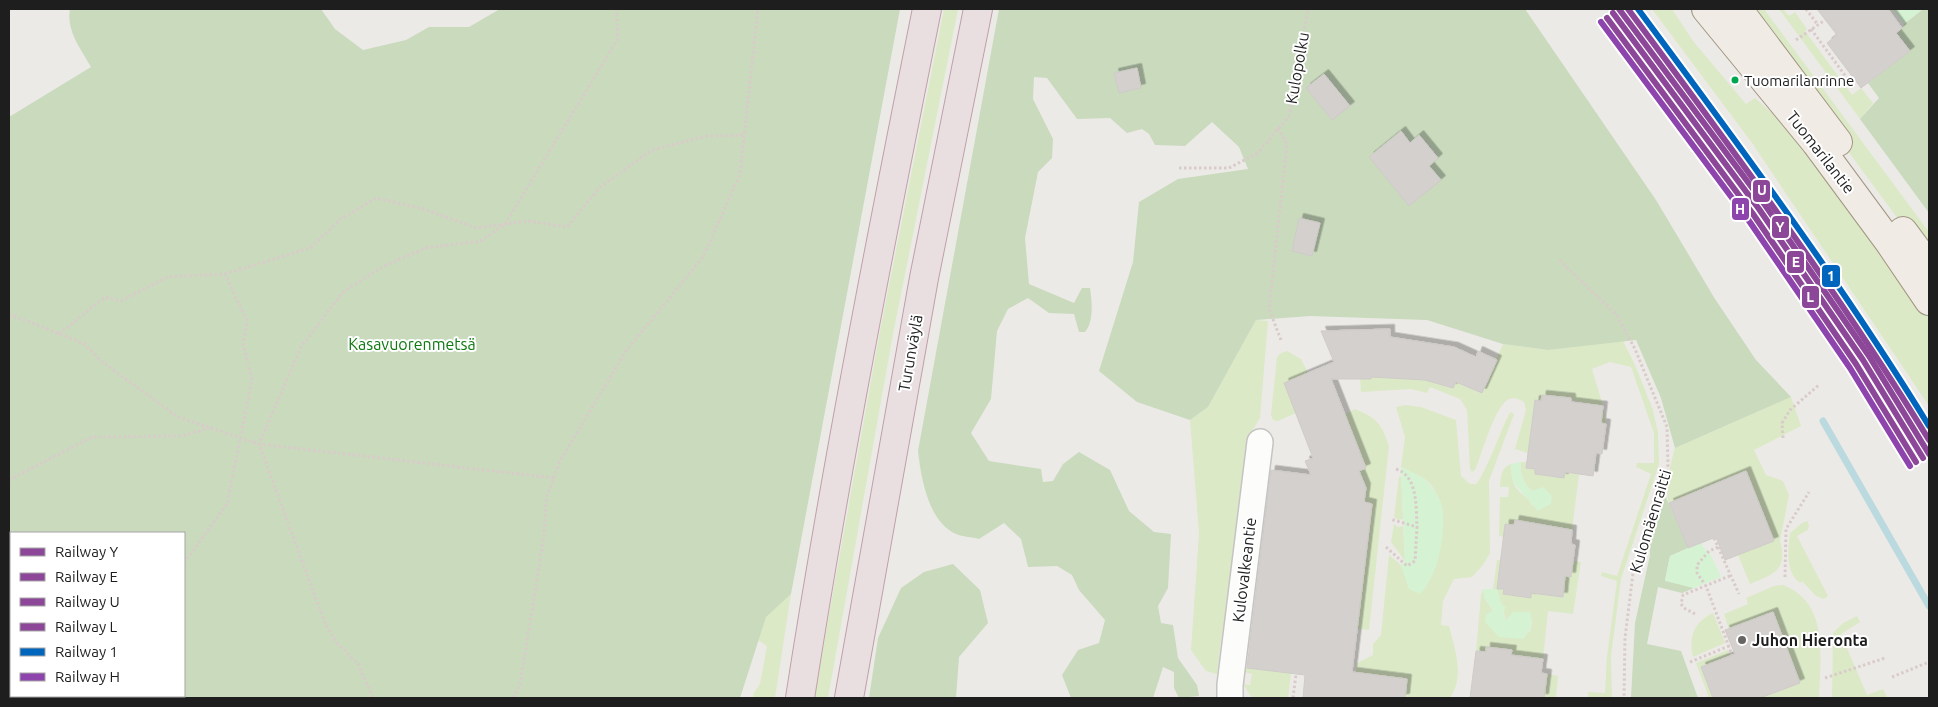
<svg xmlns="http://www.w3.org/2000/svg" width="1938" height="707" font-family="Ubuntu,sans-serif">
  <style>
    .grass { fill: #dbe9c6 }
    .forest { fill: #c9dabd; fill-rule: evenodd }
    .park { fill: #d5f2d3 }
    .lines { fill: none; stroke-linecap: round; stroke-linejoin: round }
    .stream { stroke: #bbdadf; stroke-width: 7 }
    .building { fill: #d3d0ce; stroke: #cfcbc8; filter: url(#shadow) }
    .minor-casing { stroke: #c5c4c3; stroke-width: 28 }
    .major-casing { stroke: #a29683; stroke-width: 30 }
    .highway-casing { stroke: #c19fab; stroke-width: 30 }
    .path { stroke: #d9cbca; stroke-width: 3; stroke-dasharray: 2.5 2.5; stroke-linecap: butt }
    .minor { stroke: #fcfcfb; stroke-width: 25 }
    .major { stroke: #f0ebe5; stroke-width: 28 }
    .highway { stroke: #e9dfe1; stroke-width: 28 }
    .rail-1-casing { stroke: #fff; stroke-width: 10 }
    .rail-2-casing { stroke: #fff; stroke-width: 10 }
    .rail-3-casing { stroke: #fff; stroke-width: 10 }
    .rail-4-casing { stroke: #fff; stroke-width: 10 }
    .rail-5-casing { stroke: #fff; stroke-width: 10 }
    .rail-6-casing { stroke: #fff; stroke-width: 10 }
    .rail-1 { stroke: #8c4799; stroke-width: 6 }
    .rail-2 { stroke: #8c4799; stroke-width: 6 }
    .rail-3 { stroke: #8c4799; stroke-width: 6 }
    .rail-4 { stroke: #8c4799; stroke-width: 6 }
    .rail-5 { stroke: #0065bd; stroke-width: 6 }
    .rail-6 { stroke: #8e44ad; stroke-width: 6 }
    .bus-dot { fill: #00a651; stroke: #fff; stroke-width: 2 }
    .poi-dot { fill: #666564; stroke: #fff; stroke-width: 2 }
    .labels { text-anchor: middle; stroke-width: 4; stroke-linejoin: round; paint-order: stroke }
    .bus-label { font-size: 15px; fill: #1e1e1e; stroke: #fff; text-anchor: start }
    .street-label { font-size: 16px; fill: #1e1e1e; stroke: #fff }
    .park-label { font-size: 16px; fill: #0f7910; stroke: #fff }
    .poi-label { font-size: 16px; font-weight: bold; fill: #1e1e1e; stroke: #fff; text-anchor: start }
    .line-badge { stroke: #fff; stroke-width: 2 }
    .badge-label { font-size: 14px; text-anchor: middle; font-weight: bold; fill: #fff }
  </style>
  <defs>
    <filter id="shadow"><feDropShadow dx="4.5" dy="-4.5" stdDeviation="0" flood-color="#0004"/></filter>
  </defs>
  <rect width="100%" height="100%" fill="#eceae7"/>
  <path class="grass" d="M944 9H958L893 334 828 698H814L880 331Z
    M1652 9H1672L1693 41 1746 104 1755 98 1798 136 1929 315V406L1752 143Z
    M1743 9H1764L1929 232V261Z
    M1779 9H1783L1789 16 1795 12 1807 29 1805 31 1852 95 1861 88 1873 103 1860 119Z
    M1256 320 1268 321 1260 418 1252 431 1231 617 1222 633 1217 674 1206 671 1191 650 1199 533 1190 420 1208 407Z
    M1623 341 1635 365 1653 410 1658 433 1659 464 1621 579 1611 656 1612 698H1588V692L1605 693 1607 656 1617 581 1601 576 1602 572 1617 576 1651 474 1636 467 1637 463H1654V433L1631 367 1610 362 1592 369 1603 406 1606 424 1601 423 1603 406 1542 395 1541 401 1535 400 1528 453 1515 449 1526 410 1524 402C1518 399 1512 396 1506 401 1493 412 1482 454 1475 470L1472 472 1470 469 1467 410 1460 399 1430 387 1427 393 1411 389 1361 392 1360 379 1371 371 1415 372 1433 382 1452 388 1456 382 1481 393 1503 344 1548 350Z
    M1287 351 1301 359 1308 373 1296 413 1278 421 1273 420 1271 415 1277 357 1281 353Z
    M1791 397 1801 426 1754 450 1766 475 1783 481 1789 495 1780 541C1789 570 1772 575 1750 584L1738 555 1774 540 1746 472 1669 503C1664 491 1671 461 1675 448Z
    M1405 405 1421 407 1456 420 1461 476 1470 484H1476C1484 477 1502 428 1509 414L1511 412 1514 414 1489 481 1490 553 1483 565 1472 577 1454 579 1443 601 1441 625 1449 626C1455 650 1465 676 1450 698H1405L1407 679 1356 672 1357 663 1373 655V644L1381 635 1389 555 1401 565 1409 589 1436 567C1441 540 1450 500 1426 480 1419 475 1409 471 1401 467L1405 437 1396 407Z
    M1355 409C1377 418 1382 424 1389 446L1369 630 1349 628 1372 504 1364 502C1366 488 1361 481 1358 468 1354 450 1351 432 1345 414Z
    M1521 462H1527L1535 469V474L1564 478 1565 473 1579 474 1572 530 1515 520 1514 525 1505 524 1504 538 1499 535 1500 497H1508L1509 487H1500C1501 477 1501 467 1511 464 1511 474 1512 487 1522 494 1527 498 1529 499 1532 506L1536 490 1532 491C1524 483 1519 474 1521 462Z
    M1401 476 1403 519 1398 520 1394 517 1399 477Z
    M1807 521 1809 525 1808 530 1797 536 1828 596 1824 599 1816 596 1802 581 1800 583C1785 572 1788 550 1790 533L1802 523Z
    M1394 524 1398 527 1403 526 1405 561 1391 542Z
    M1497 560H1501L1497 588 1504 589V594L1530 598 1531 593 1563 597 1565 576H1571L1573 561 1581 562 1573 614 1548 611 1543 659 1511 655 1512 650 1486 647V652L1476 651 1481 595 1483 589 1485 599 1493 611 1486 615 1530 632 1532 623 1530 613C1520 613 1511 611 1506 621L1502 605 1493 590Z
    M1783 585C1830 603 1820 658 1819 698H1760L1800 682 1773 612 1729 629 1724 614 1748 604 1746 598 1774 586Z
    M791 594 775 698H754L753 694 760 684 767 646 758 640 766 616Z
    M1713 613 1725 643 1693 657C1688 637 1694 622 1713 613Z
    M1857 616 1860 622 1841 634 1867 695 1883 689 1887 697 1883 698H1832L1833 633 1843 623Z
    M1728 650 1730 656 1701 667 1713 698H1709L1696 663Z
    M1245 668 1291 673 1288 698H1252L1243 684 1250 685 1252 674 1244 672Z
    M1547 674 1558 676 1556 698H1544Z"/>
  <path class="forest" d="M70 9H321L335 29 363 50 406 40 429 27H469L500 9H900L791 594 766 617 740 698H9V117L91 67C81 49 66 31 70 9ZM184 533V696H11V533Z
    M999 9H1525L1656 200 1715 299 1756 360 1791 397 1675 448 1661 398 1636 340 1548 350 1503 344 1427 320 1310 316 1256 320 1208 407 1190 420 1137 402 1099 371 1133 262 1139 202 1178 179 1248 169 1239 147 1212 122 1185 146 1155 145 1149 134 1142 129 1127 133 1110 118 1077 119 1047 78 1034 77 1033 99 1053 139 1052 158 1038 172 1025 238 1029 284 1074 303 1082 288H1090C1092 301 1094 322 1085 332H1079L1074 314 1049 313 1028 298 1008 309 997 331 991 399 971 433 989 461 1041 469 1043 482 1053 481 1063 464 1079 452 1110 470 1129 511 1154 532 1171 534 1168 588 1158 606 1161 623 1173 625 1178 658 1197 685 1199 696 1179 698 1174 688V672L1163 667 1153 698H1071L1062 675 1078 650 1099 643 1105 620 1079 590 1072 575 1057 566 1028 567 1021 539 1004 523 979 539C972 537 963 537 956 534 928 522 921 477 918 451Z
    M1923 9H1929V213L1860 119 1879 98 1868 83 1910 51 1896 33 1902 28 1904 24Z
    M1665 495 1688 548 1670 556 1665 580 1694 588 1682 593 1658 587 1647 644 1681 651 1698 698H1631L1635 623 1650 555V542Z
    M953 564 980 590 988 623 959 657 956 698H869L878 638 901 588 924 572Z"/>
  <path class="park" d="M1893 9H1923L1904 24Z
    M1521 462C1519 474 1524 483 1532 491L1543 487 1552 496 1551 504 1538 511 1515 484 1512 478 1511 464Z
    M1401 467C1409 471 1423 476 1428 483 1433 488 1441 499 1442 506 1447 531 1438 577 1420 594L1409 589 1401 565 1405 561Z
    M1701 543 1705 550 1708 549 1721 577 1694 588 1665 581 1670 556Z
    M1483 589H1497L1502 605 1506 607 1503 613 1506 621 1513 612H1530C1533 624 1532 630 1523 639L1499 637 1485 622 1486 615 1493 610 1485 599Z"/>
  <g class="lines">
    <path class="stream" d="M1823 421 1929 606"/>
  </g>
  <path class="building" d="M1817 9H1888L1902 28 1896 33 1910 51 1861 88 1827 43 1837 35Z
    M1137 68 1141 88 1119 93 1114 73Z
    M1324 74 1350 106 1332 120 1306 88Z
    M1401 131 1410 143 1419 135 1438 158 1429 166 1441 180 1409 206 1369 157Z
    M1299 218 1320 223 1312 256 1292 251Z
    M1390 329V337L1454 347 1476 357 1478 351 1497 360 1482 393 1456 382 1453 388 1425 380 1371 377V379H1331L1366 468 1359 471 1366 488 1364 502 1372 504 1352 672 1407 679 1405 698H1303L1305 675 1247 668 1271 470 1311 475 1305 461 1313 458 1284 383 1334 362 1321 331Z
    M1542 395 1571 398V402L1603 406 1601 423 1606 424 1602 454 1596 453 1593 476 1565 472 1564 478 1535 474V469L1526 468 1535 400 1541 401Z
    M1746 471 1774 541 1725 560 1716 537 1688 548 1669 503Z
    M1515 520 1572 530 1571 544 1575 545 1571 577 1565 576 1563 597 1531 593V598L1503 594 1504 589H1497L1505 524 1514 525Z
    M1773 612 1800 683 1760 698H1713L1701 667 1735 654 1725 630Z
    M1486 647 1512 650 1511 655 1543 659 1541 673 1547 674 1544 698H1470L1476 651 1486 652Z"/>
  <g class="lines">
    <defs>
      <path id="minor" d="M1230 698V685L1260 442"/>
      <path id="major" d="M1706 9 1816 143 1889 242 1929 301
        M1738 9 1838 142
        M1903 231 1929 266"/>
      <path id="highway" d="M800 698C836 467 881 238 927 9
        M849 698 924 278 978 9"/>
    </defs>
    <use href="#minor" class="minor-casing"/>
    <use href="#major" class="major-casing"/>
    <use href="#highway" class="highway-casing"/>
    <path class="path" d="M1806 9 1818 25
      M1811 29 1855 89
      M1796 40 1825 20
      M1278 128 1287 144 1269 309 1281 340
      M1179 168H1229L1258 153 1289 116 1308 9
      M1559 260 1616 314 1635 349 1667 427 1668 465 1633 573 1625 638 1624 698
      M9 314 85 344 101 361 178 417 259 444 554 478
      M59 334 105 297 121 301 167 277 225 274 310 248 341 219 376 198 423 209 477 228 528 221 567 227 600 187 652 150 707 136 745 135
      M1783 438 1782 423 1790 410 1820 384
      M1396 469C1418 476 1416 507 1417 527
      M9 480 92 437 182 436 209 428
      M1714 538 1739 594
      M1386 547 1407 566 1415 561 1417 527 1390 519
      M1718 547 1709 551 1697 565V573L1706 586 1732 655
      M184 563 227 504 252 379 243 344 247 321 225 274
      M1785 577 1786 529 1809 492
      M1695 614 1684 608 1681 604 1683 595 1732 575
      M1690 662 1729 646
      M1892 677 1929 662
      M1825 678 1885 658
      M62 698 64 696
      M373 698 358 664 335 641 324 621 259 444 301 347 343 292 382 267 425 248 481 241 505 224 618 39 616 9
      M513 698 520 684 544 535 546 499 560 461 626 351 703 257 740 174 758 9
      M1293 698 1296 674"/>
    <use href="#minor" class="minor"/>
    <use href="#major" class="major"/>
    <use href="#highway" class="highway"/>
    <defs>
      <path id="rail-1" d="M1619 9 1765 205 1869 356 1929 454"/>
      <path id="rail-2" d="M1613 13 1759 209 1863 360 1923 458"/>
      <path id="rail-3" d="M1628 9C1733 150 1837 290 1929 440"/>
      <path id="rail-4" d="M1607 18 1753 214 1856 364 1916 462"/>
      <path id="rail-5" d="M1638 9C1739 145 1840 281 1929 426"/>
      <path id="rail-6" d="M1601 22 1747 218 1850 368 1910 466"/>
    </defs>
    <use href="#rail-1" class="rail-1-casing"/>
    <use href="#rail-2" class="rail-2-casing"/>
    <use href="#rail-3" class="rail-3-casing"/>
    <use href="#rail-4" class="rail-4-casing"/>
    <use href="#rail-5" class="rail-5-casing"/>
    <use href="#rail-6" class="rail-6-casing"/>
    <use href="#rail-1" class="rail-1"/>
    <use href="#rail-2" class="rail-2"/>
    <use href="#rail-3" class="rail-3"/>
    <use href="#rail-4" class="rail-4"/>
    <use href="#rail-5" class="rail-5"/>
    <use href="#rail-6" class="rail-6"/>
  </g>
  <circle class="bus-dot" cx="1735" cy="80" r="4.5"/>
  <circle class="poi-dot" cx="1742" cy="640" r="5"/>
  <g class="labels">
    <g class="bus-label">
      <text x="1744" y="86">Tuomarilanrinne</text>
    </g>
    <g class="street-label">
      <text transform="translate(1297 68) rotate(-80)" y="6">Kulopolku</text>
      <text transform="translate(1821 152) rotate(52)" y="6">Tuomarilantie</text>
      <text transform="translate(910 353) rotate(-80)" y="6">Turunväylä</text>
      <text transform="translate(1650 521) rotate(-73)" y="6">Kulomäenraitti</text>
      <text transform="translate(1244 570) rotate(-83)" y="6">Kulovalkeantie</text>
    </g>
    <g class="park-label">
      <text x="412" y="350">Kasavuorenmetsä</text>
    </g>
    <g class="poi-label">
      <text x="1752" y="646">Juhon Hieronta</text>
    </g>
  </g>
  <g class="line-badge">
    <rect x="1752" y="179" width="19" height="24" rx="5" fill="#8c4799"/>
    <rect x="1731" y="197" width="19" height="24" rx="5" fill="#8e44ad"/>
    <rect x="1771" y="215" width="19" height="24" rx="5" fill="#8c4799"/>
    <rect x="1786" y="250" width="19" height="24" rx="5" fill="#8c4799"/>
    <rect x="1821" y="264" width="20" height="24" rx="5" fill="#0065bd"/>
    <rect x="1801" y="285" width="19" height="24" rx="5" fill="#8c4799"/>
  </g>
  <g class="badge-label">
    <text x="1762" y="195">U</text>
    <text x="1740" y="214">H</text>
    <text x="1780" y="232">Y</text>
    <text x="1796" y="267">E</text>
    <text x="1831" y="281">1</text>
    <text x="1810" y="302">L</text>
  </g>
  <rect width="1938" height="707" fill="none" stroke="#1e1e1e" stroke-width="20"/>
  <rect x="10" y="532" width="175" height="165" fill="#ffffff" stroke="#a5a5a5"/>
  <rect x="20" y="548" width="25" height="8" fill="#8c4799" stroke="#a5a5a5"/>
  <text x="55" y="557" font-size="15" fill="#1e1e1e">Railway Y</text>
  <rect x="20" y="573" width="25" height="8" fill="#8c4799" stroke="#a5a5a5"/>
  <text x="55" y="582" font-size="15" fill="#1e1e1e">Railway E</text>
  <rect x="20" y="598" width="25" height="8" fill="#8c4799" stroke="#a5a5a5"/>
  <text x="55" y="607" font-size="15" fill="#1e1e1e">Railway U</text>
  <rect x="20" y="623" width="25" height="8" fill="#8c4799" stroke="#a5a5a5"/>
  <text x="55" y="632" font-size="15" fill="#1e1e1e">Railway L</text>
  <rect x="20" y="648" width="25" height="8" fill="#0065bd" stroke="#a5a5a5"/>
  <text x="55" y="657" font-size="15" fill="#1e1e1e">Railway 1</text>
  <rect x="20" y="673" width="25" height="8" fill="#8e44ad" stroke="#a5a5a5"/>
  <text x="55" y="682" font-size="15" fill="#1e1e1e">Railway H</text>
</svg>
